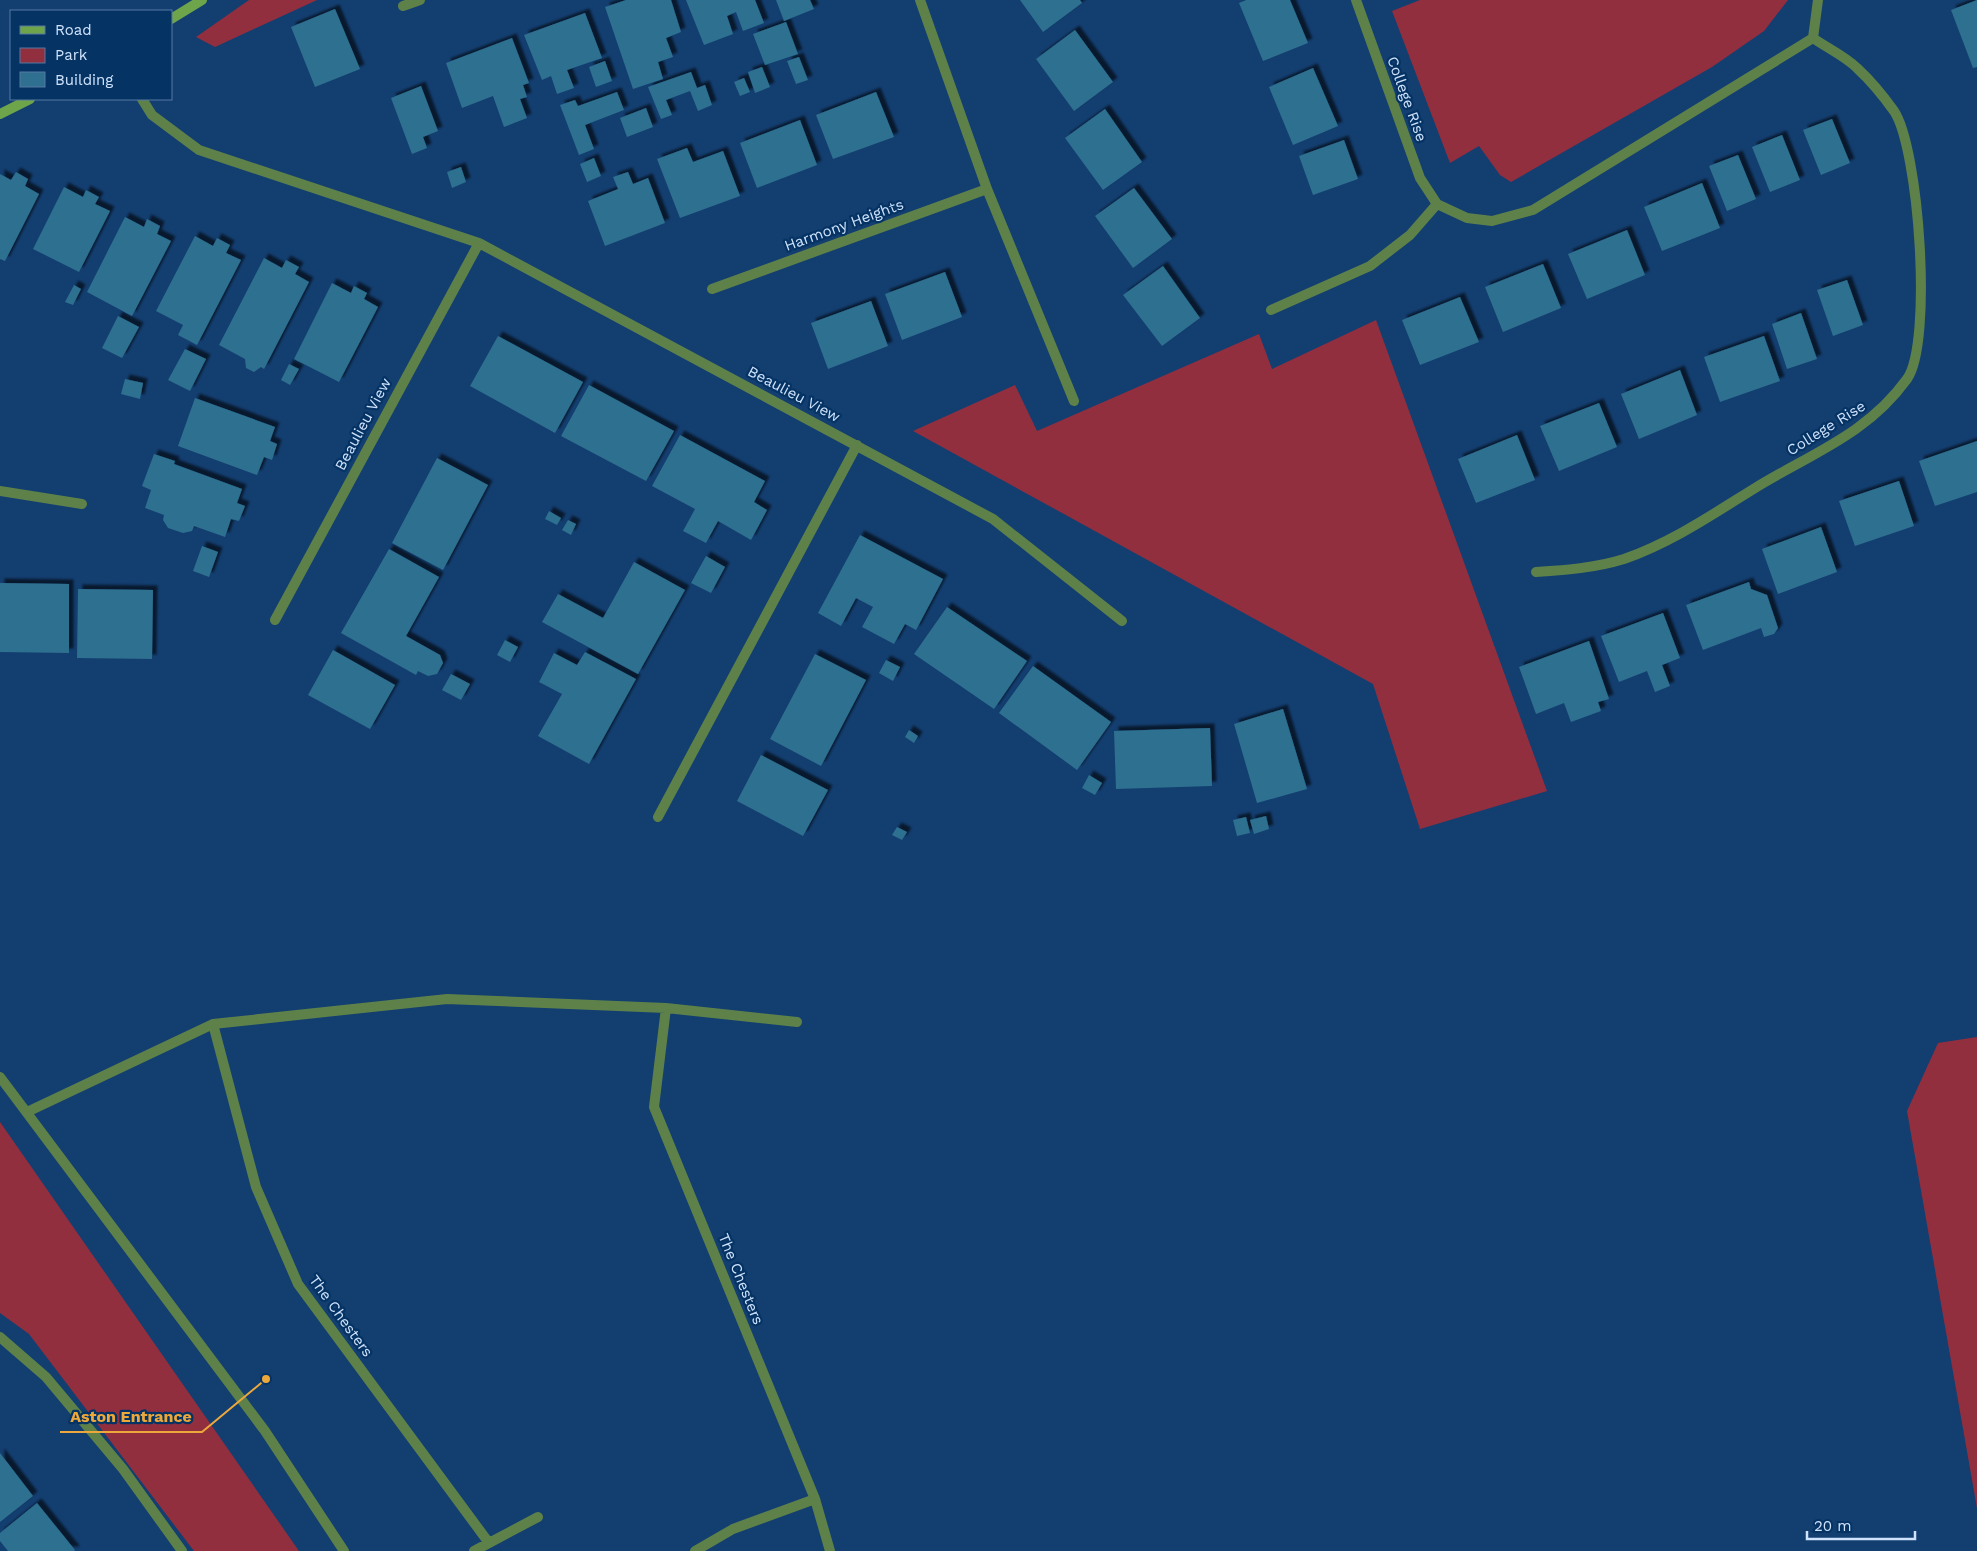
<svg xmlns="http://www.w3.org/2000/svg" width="1977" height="1551" font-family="'Work Sans',sans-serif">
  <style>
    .green { fill: #922f3f }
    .building { fill: #2f6f90; filter: url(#shadow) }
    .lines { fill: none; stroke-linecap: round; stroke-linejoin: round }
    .minor { stroke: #5e814a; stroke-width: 10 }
    .tertiary { stroke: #5e814a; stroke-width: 10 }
    .secondary { stroke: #6ea54b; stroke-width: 10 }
    .labels { text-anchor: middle; stroke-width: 4.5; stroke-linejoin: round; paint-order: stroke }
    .street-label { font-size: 15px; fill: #d0e3fc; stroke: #053364 }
    .leader { fill: none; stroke: #eda83b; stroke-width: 2 }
    .callout-dot { fill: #eda83b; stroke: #053364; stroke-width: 2 }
    .callout-label { font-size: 16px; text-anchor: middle; font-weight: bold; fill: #eda83b; stroke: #053364; stroke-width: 4.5; stroke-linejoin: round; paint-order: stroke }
  </style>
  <defs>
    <filter id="shadow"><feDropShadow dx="4.5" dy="-4.5" stdDeviation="1" flood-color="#0009"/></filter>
  </defs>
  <rect width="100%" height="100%" fill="#133e70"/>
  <path class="green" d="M249 0H317L215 47 196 37Z
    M1420 0H1788L1764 31 1712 67 1511 182 1500 175 1479 146 1450 163 1392 11Z
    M1376 320 1547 791 1420 829 1373 684 913 431 1015 385 1037 431 1259 334 1272 369Z
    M1977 1037V1508L1907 1111 1938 1043Z
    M0 1122 299 1551H194L29 1334 0 1313Z"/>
  <path class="building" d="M626 0H671L681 32 666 38 673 57 658 62 663 79 633 89 605 7Z
    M686 0H755L764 23 743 31 736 12 727 16 733 34 704 45Z
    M776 0H810L814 9 784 21Z
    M1020 0H1080L1082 3 1043 32Z
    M1246 0H1290L1308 43 1263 61 1239 3Z
    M1977 0V67L1973 68 1951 10Z
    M335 9 360 69 315 87 291 27Z
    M585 13 602 58 567 70 574 88 557 94 551 76 542 80 524 35Z
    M786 22 798 54 765 65 753 34Z
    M1075 30 1113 82 1074 111 1036 59Z
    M512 38 529 83 523 85 527 97 520 99 527 118 504 127 493 96 462 108 446 63Z
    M799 57 808 80 796 84 787 61Z
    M605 61 612 81 596 87 589 67Z
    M762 67 770 87 755 93 748 72Z
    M1313 68 1338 126 1293 145 1269 87Z
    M691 72 697 88 705 85 712 105 698 111 690 91 666 100 672 115 661 119 648 87Z
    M744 78 750 92 740 96 734 82Z
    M421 86 438 131 423 137 427 148 412 154 391 98Z
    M617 92 624 110 585 125 594 149 579 155 560 105 575 100 578 106Z
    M876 92 894 137 833 159 816 115Z
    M646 108 653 127 627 137 620 118Z
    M1105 109 1142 162 1103 190 1065 138Z
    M1832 119 1850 163 1821 175 1803 130Z
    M800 120 817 165 757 188 740 143Z
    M1782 135 1800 180 1770 192 1752 147Z
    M1344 140 1358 179 1313 195 1299 156Z
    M687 148 693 162 723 151 740 196 680 218 657 159Z
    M1738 155 1756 199 1727 211 1709 166Z
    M594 158 601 176 587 182 580 164Z
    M461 167 466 182 452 188 447 172Z
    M16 172 28 179 25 186 39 194 5 261 0 259V174L11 180Z
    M628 172 633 184 648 178 665 223 605 246 588 201 618 189 613 177Z
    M1702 183 1720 228 1662 251 1644 207Z
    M64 187 83 197 86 190 99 197 95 204 110 211 79 272 33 249Z
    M1134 188 1172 239 1133 268 1095 216Z
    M125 217 144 227 147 219 160 226 157 234 171 241 132 316 87 292Z
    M1627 230 1645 275 1587 299 1568 254Z
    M195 236 213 246 217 238 230 245 226 253 241 260 197 345 178 335 183 325 156 311Z
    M264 258 282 268 286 260 299 267 295 274 309 282 264 369 261 367 254 372 246 368 245 359 219 345Z
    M1543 264 1561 308 1503 332 1485 287Z
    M1163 266 1200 318 1162 346 1123 295Z
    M945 272 962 317 902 340 885 294Z
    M1847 280 1863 325 1833 336 1817 290Z
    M332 283 351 293 354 286 367 293 364 299 378 307 339 382 294 359Z
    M74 285 81 289 73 305 65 302Z
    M1460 297 1479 342 1420 365 1402 320Z
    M871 301 888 346 828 369 811 323Z
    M1801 313 1817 359 1787 369 1772 324Z
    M118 316 139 327 122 358 102 348Z
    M498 336 583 382 555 433 470 386Z
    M1764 336 1780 381 1720 402 1704 357Z
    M185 349 206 359 190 391 168 380Z
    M289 364 299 369 290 385 281 380Z
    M1680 370 1697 415 1639 439 1621 394Z
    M125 379 143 383 140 399 121 394Z
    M589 385 674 431 646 481 561 436Z
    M195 398 275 427 270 441 277 444 272 460 264 457 257 475 178 446Z
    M1599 403 1617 447 1559 471 1540 426Z
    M680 435 765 481 754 502 767 510 751 540 718 521 706 543 683 531 695 509 652 486Z
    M1517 435 1535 480 1476 503 1458 459Z
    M1977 441V492L1935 506 1919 461Z
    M154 454 175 461 174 464 242 489 237 503 245 506 239 521 231 519 225 537 194 526 192 531 183 533 168 528 163 520 164 515 145 508 151 490 142 486Z
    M437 458 488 485 443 570 392 543Z
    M1899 481 1914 526 1855 546 1839 501Z
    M549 511 561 518 557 525 545 519Z
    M568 520 576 524 571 535 562 530Z
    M1821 527 1837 572 1778 594 1762 549Z
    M860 535 943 579 916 630 905 624 894 644 862 627 873 607 856 598 841 626 818 613Z
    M202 546 218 552 209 577 193 571Z
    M389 549 439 577 406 636 440 655 443 663 437 674 428 676 418 671 416 675 341 633Z
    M706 556 725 567 711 593 691 583Z
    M634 562 685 590 638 674 542 622 558 594 603 618Z
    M1749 582 1751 589 1767 595 1778 628 1774 634 1764 637 1761 628 1703 650 1686 605Z
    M0 583 69 584V653L0 652Z
    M78 589 153 590 152 659 77 658Z
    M947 607 1027 661 994 709 914 654Z
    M1663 613 1680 658 1662 665 1670 686 1655 692 1647 671 1619 682 1601 636Z
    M505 640 518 647 510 662 497 655Z
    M1589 641 1609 699 1598 702 1601 711 1571 722 1564 703 1536 714 1519 667Z
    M333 650 395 685 370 729 308 695Z
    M585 652 636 679 589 764 538 736 562 694 539 682 554 653 577 665Z
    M815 654 866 680 821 766 770 739Z
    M886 660 900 667 893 681 879 673Z
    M1033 666 1111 722 1077 770 999 713Z
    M451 674 470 684 461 700 442 690Z
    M1283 709 1307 789 1257 803 1234 724Z
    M1210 728 1212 786 1116 789 1114 731Z
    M909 730 918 736 914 743 905 737Z
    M761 755 828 790 803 836 737 801Z
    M1089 775 1102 783 1095 795 1082 788Z
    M1266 816 1269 829 1254 834 1250 820Z
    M1246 817 1250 833 1237 836 1233 820Z
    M897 827 907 832 902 840 892 835Z
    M0 1453 33 1496 0 1522Z
    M37 1503 75 1550 74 1551H8L0 1541V1533Z"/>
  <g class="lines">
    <path class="minor" d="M920 0 987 189 1074 401
      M1356 0 1420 178 1437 204 1467 218 1492 221 1533 210 1813 38
      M403 6 420 0
      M1813 38 1818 0
      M142 99 152 115 199 150 479 243 993 519 1122 621
      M712 289 987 189
      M1271 310 1370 266 1410 235 1437 204
      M0 491 82 504
      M1536 572C1566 570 1595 568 1624 559 1673 542 1716 512 1760 485 1815 452 1868 433 1907 379 1933 343 1919 148 1894 111 1884 97 1870 80 1857 68 1845 56 1827 48 1813 38
      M275 620 479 243
      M658 817 857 445
      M666 1008 654 1107 815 1499 830 1551
      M213 1024 447 999 666 1008 797 1022
      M27 1112 213 1024 256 1187 298 1284 489 1543 538 1517
      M0 1337 46 1377 123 1469 182 1551
      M474 1551 489 1543
      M695 1551 733 1529 815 1499"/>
    <path class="tertiary" d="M0 1077 265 1431 344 1551"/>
    <path class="secondary" d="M171 19 202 0
      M0 114 30 99"/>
  </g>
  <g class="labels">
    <g class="street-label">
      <text transform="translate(1407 99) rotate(70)" y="5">College Rise</text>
      <text transform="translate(844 225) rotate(-20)" y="5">Harmony Heights</text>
      <text transform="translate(794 394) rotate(28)" y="5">Beaulieu View</text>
      <text transform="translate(363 424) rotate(-62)" y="5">Beaulieu View</text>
      <text transform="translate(1826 428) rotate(-32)" y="5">College Rise</text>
      <text transform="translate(741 1279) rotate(68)" y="5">The Chesters</text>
      <text transform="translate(341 1316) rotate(54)" y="5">The Chesters</text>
    </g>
  </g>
  <path class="leader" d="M266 1379L202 1432H60"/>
  <circle class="callout-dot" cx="266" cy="1379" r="5"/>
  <g class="callout-label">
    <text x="131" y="1422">Aston Entrance</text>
  </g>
  <rect x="10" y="10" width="162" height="90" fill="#053364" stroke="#5679a1"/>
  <rect x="20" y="26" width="25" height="8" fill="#6ea54b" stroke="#5679a1"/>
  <text x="55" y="35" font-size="15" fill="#d0e3fc">Road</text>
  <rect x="20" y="48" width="25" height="15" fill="#922f3f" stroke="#5679a1"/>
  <text x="55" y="60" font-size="15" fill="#d0e3fc">Park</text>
  <rect x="20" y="72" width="25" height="15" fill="#2f6f90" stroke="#5679a1"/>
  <text x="55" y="85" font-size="15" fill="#d0e3fc">Building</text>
  <path d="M1807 1531v8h108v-8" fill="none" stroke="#d0e3fc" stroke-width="2.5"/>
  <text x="1814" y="1531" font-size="15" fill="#d0e3fc" stroke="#053364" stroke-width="4" paint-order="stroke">20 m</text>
</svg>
